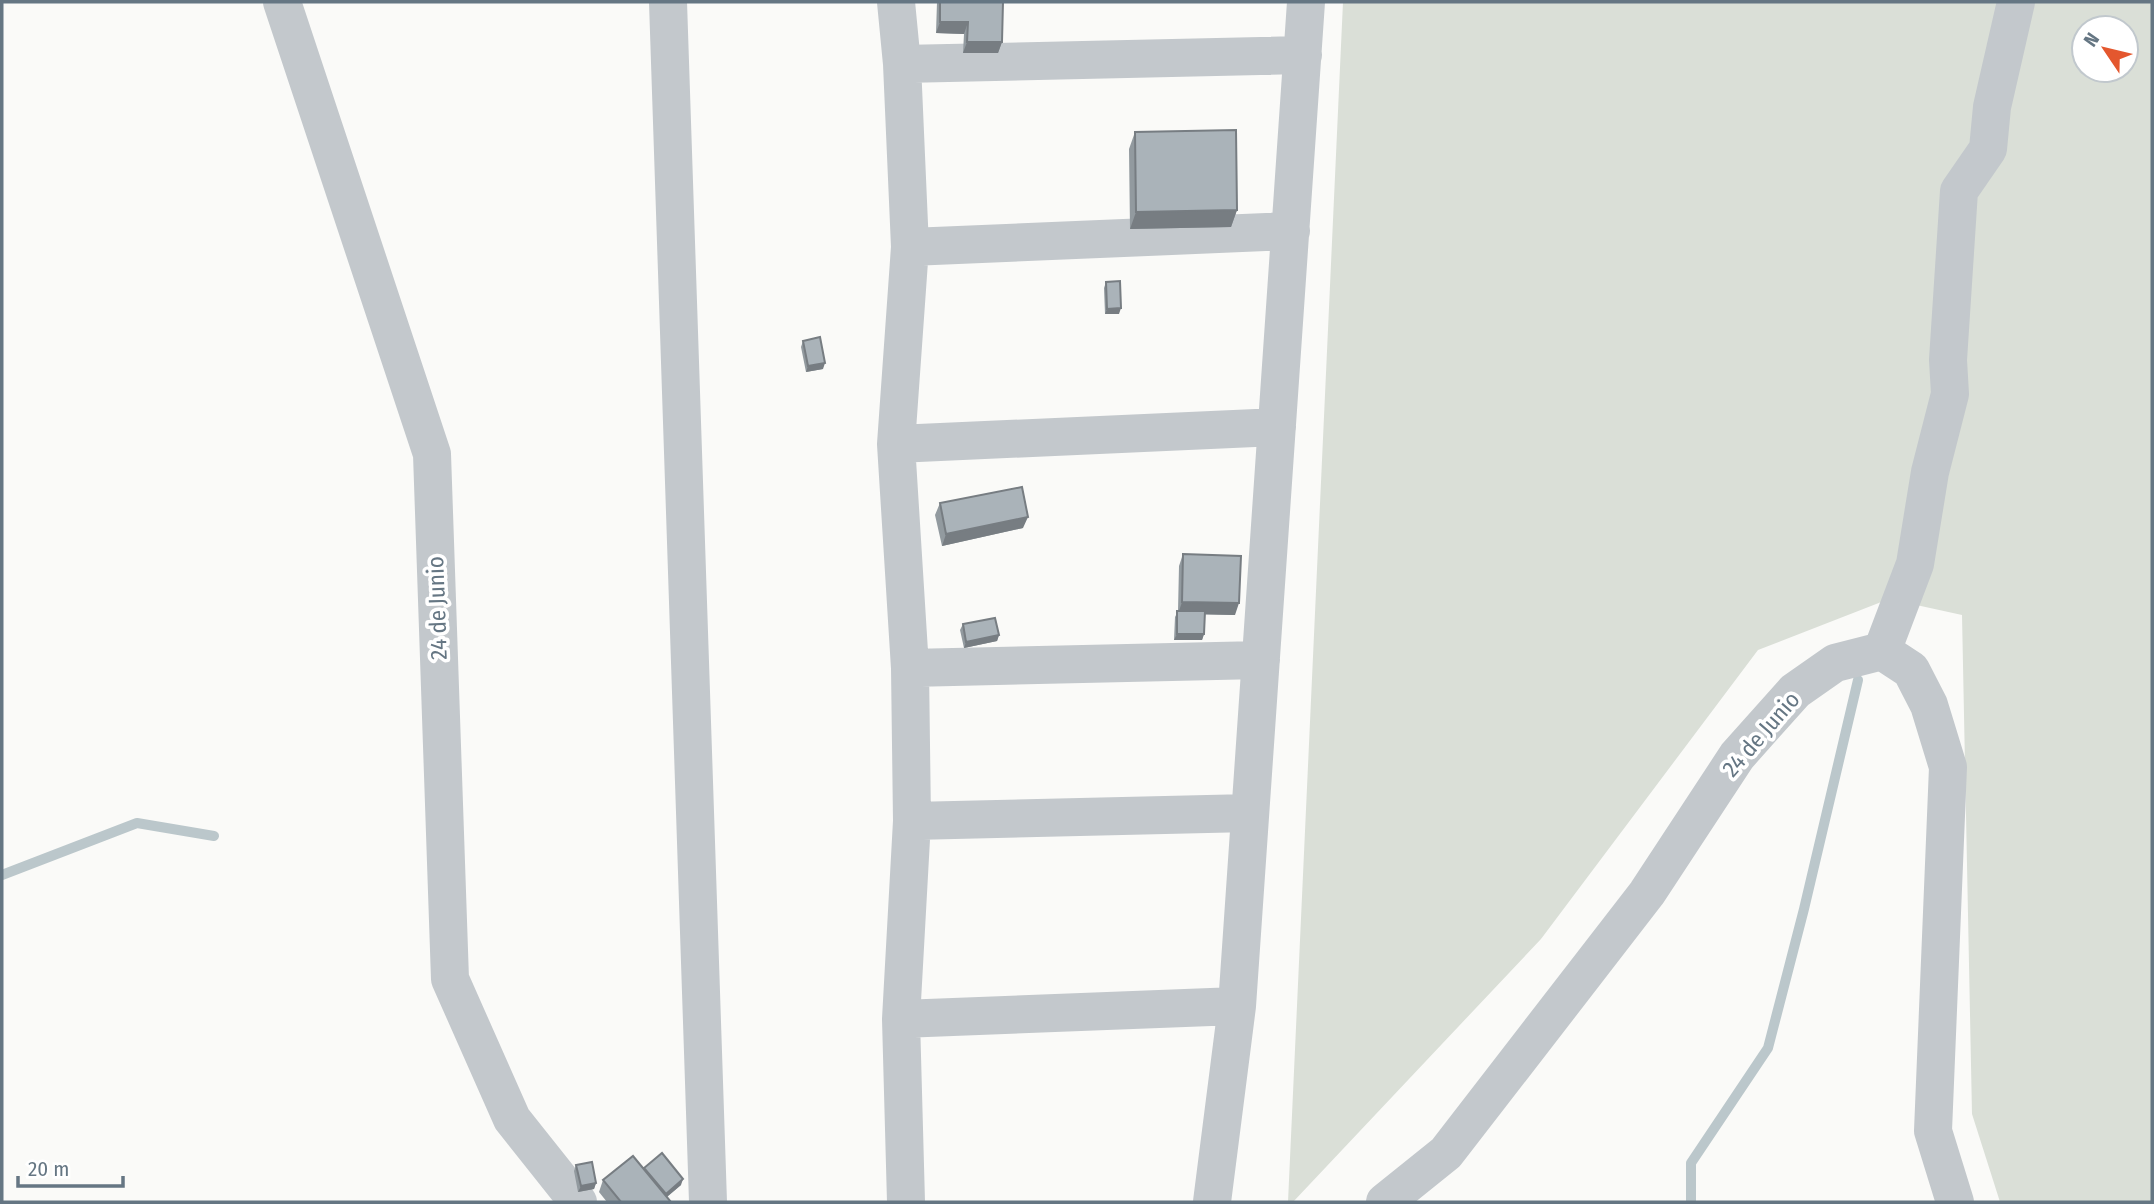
<svg xmlns="http://www.w3.org/2000/svg" width="2154" height="1204" font-family="'Fira Sans Condensed',sans-serif">
  <style>
    .green { fill: #dadfd7; fill-rule: evenodd }
    .lines { fill: none; stroke-linecap: round; stroke-linejoin: round }
    .stream { stroke: #bbc7cb; stroke-width: 10 }
    .minor { stroke: #c3c8cc; stroke-width: 38 }
    .wall { fill: #929a9f }
    .shaded-wall { fill: #777d82 }
    .building { fill: #aab3b9; stroke: #777d82; stroke-width: 2 }
    .labels { text-anchor: middle; stroke-width: 7; stroke-linejoin: round; paint-order: stroke }
    .street-label { font-size: 23px; fill: #657683; stroke: #fff }
  </style>
  <rect width="100%" height="100%" fill="#fafaf8"/>
  <path class="green" d="M1343 2H2152V1202H2000L1972 1114 1962 615 1889 599 1758 650 1541 939 1293 1202H1288ZM2084 28H2126V70H2084Z"/>
  <g class="lines">
    <path class="stream" d="M2 875 137 823 214 836
      M1691 1202V1163L1768 1048 1804 909 1858 680"/>
    <path class="minor" d="M282 2 432 454 450 979 512 1119 578 1202
      M668 2 708 1202
      M896 2 902 64 910 247 896 444 910 668 912 821 901 1019 906 1202
      M902 64 1303 55
      M910 247 1291 231
      M896 444 1277 427
      M1882 651 1915 564 1930 472 1950 394 1948 360 1959 191 1988 149 1992 107 2016 2
      M910 668 1261 660
      M912 821 1250 813
      M901 1019 1237 1006
      M1212 1202 1237 1006 1306 2
      M1385 1202 1446 1153 1647 893 1737 756 1795 691 1835 663 1882 651 1911 670 1929 705 1948 767 1933 1131 1955 1202"/>
  </g>
  <path class="wall" d="M937 2H1003L1002 42 998 53H963L964 34 936 33Z
    M1135 132 1237 210 1231 227 1130 229 1129 149Z
    M1106 282 1119 314H1105L1104 288Z
    M803 341 823 369 806 372 801 347Z
    M940 503 1023 528 942 546 935 515Z
    M1183 554 1235 615 1204 614V634L1202 640H1174L1175 617 1178 611 1179 566Z
    M963 624 999 635 997 641 964 648 960 630Z
    M576 1165 596 1183 594 1189 578 1192 574 1171Z
    M603 1180 681 1185 667 1197 671 1202H607L599 1192Z"/>
  <path class="shaded-wall" d="M940 22H968L964 34 936 33Z
    M967 42H1002L998 53H963Z
    M1237 210 1231 227 1130 229 1136 212Z
    M1121 308 1119 314H1105L1107 309Z
    M825 363 823 369 806 372 808 366Z
    M1028 517 1023 528 942 546 946 534Z
    M1182 602 1239 603 1235 615 1178 614Z
    M1177 634H1204L1202 640H1174Z
    M999 635 997 641 964 648 966 642Z
    M683 1179 681 1185 663 1200 666 1194Z
    M596 1183 594 1189 578 1192 581 1186Z"/>
  <path class="building" d="M940 2H1003L1002 42H967L968 22H940Z
    M1236 130 1237 210 1136 212 1135 132Z
    M1120 281 1121 308 1107 309 1106 282Z
    M820 337 825 363 808 366 803 341Z
    M1022 487 1028 517 946 534 940 503Z
    M1183 554 1241 556 1239 603 1182 602Z
    M1177 611H1205L1204 634H1177Z
    M995 618 999 635 966 642 963 624Z
    M662 1153 683 1179 666 1194 644 1168Z
    M633 1156 671 1202H621L603 1180Z
    M592 1162 596 1183 581 1186 576 1165Z"/>
  <g class="labels">
    <g class="street-label">
      <text transform="translate(437 608) rotate(-92)" y="8">24 de Junio</text>
      <text transform="translate(1761 734) rotate(-49)" y="8">24 de Junio</text>
    </g>
  </g>
  <rect width="2154" height="1204" fill="none" stroke="#657683" stroke-width="7"/>
  <g transform="translate(2105 49) rotate(305)"><circle r="33" fill="#ffffff" stroke="#c1c8cd" stroke-width="2"/>
  <path d="M0-5L12 26L0 18L-12 26Z" fill="#e4572e"/>
  <text y="-10" font-size="19" font-weight="bold" text-anchor="middle" fill="#657683">N</text>
  </g>
  <path d="M18 1176v10h105v-10" fill="none" stroke="#657683" stroke-width="3.5"/>
  <text x="28" y="1176" font-size="21" fill="#657683" stroke="#ffffff" stroke-width="5" paint-order="stroke">20 m</text>
</svg>
